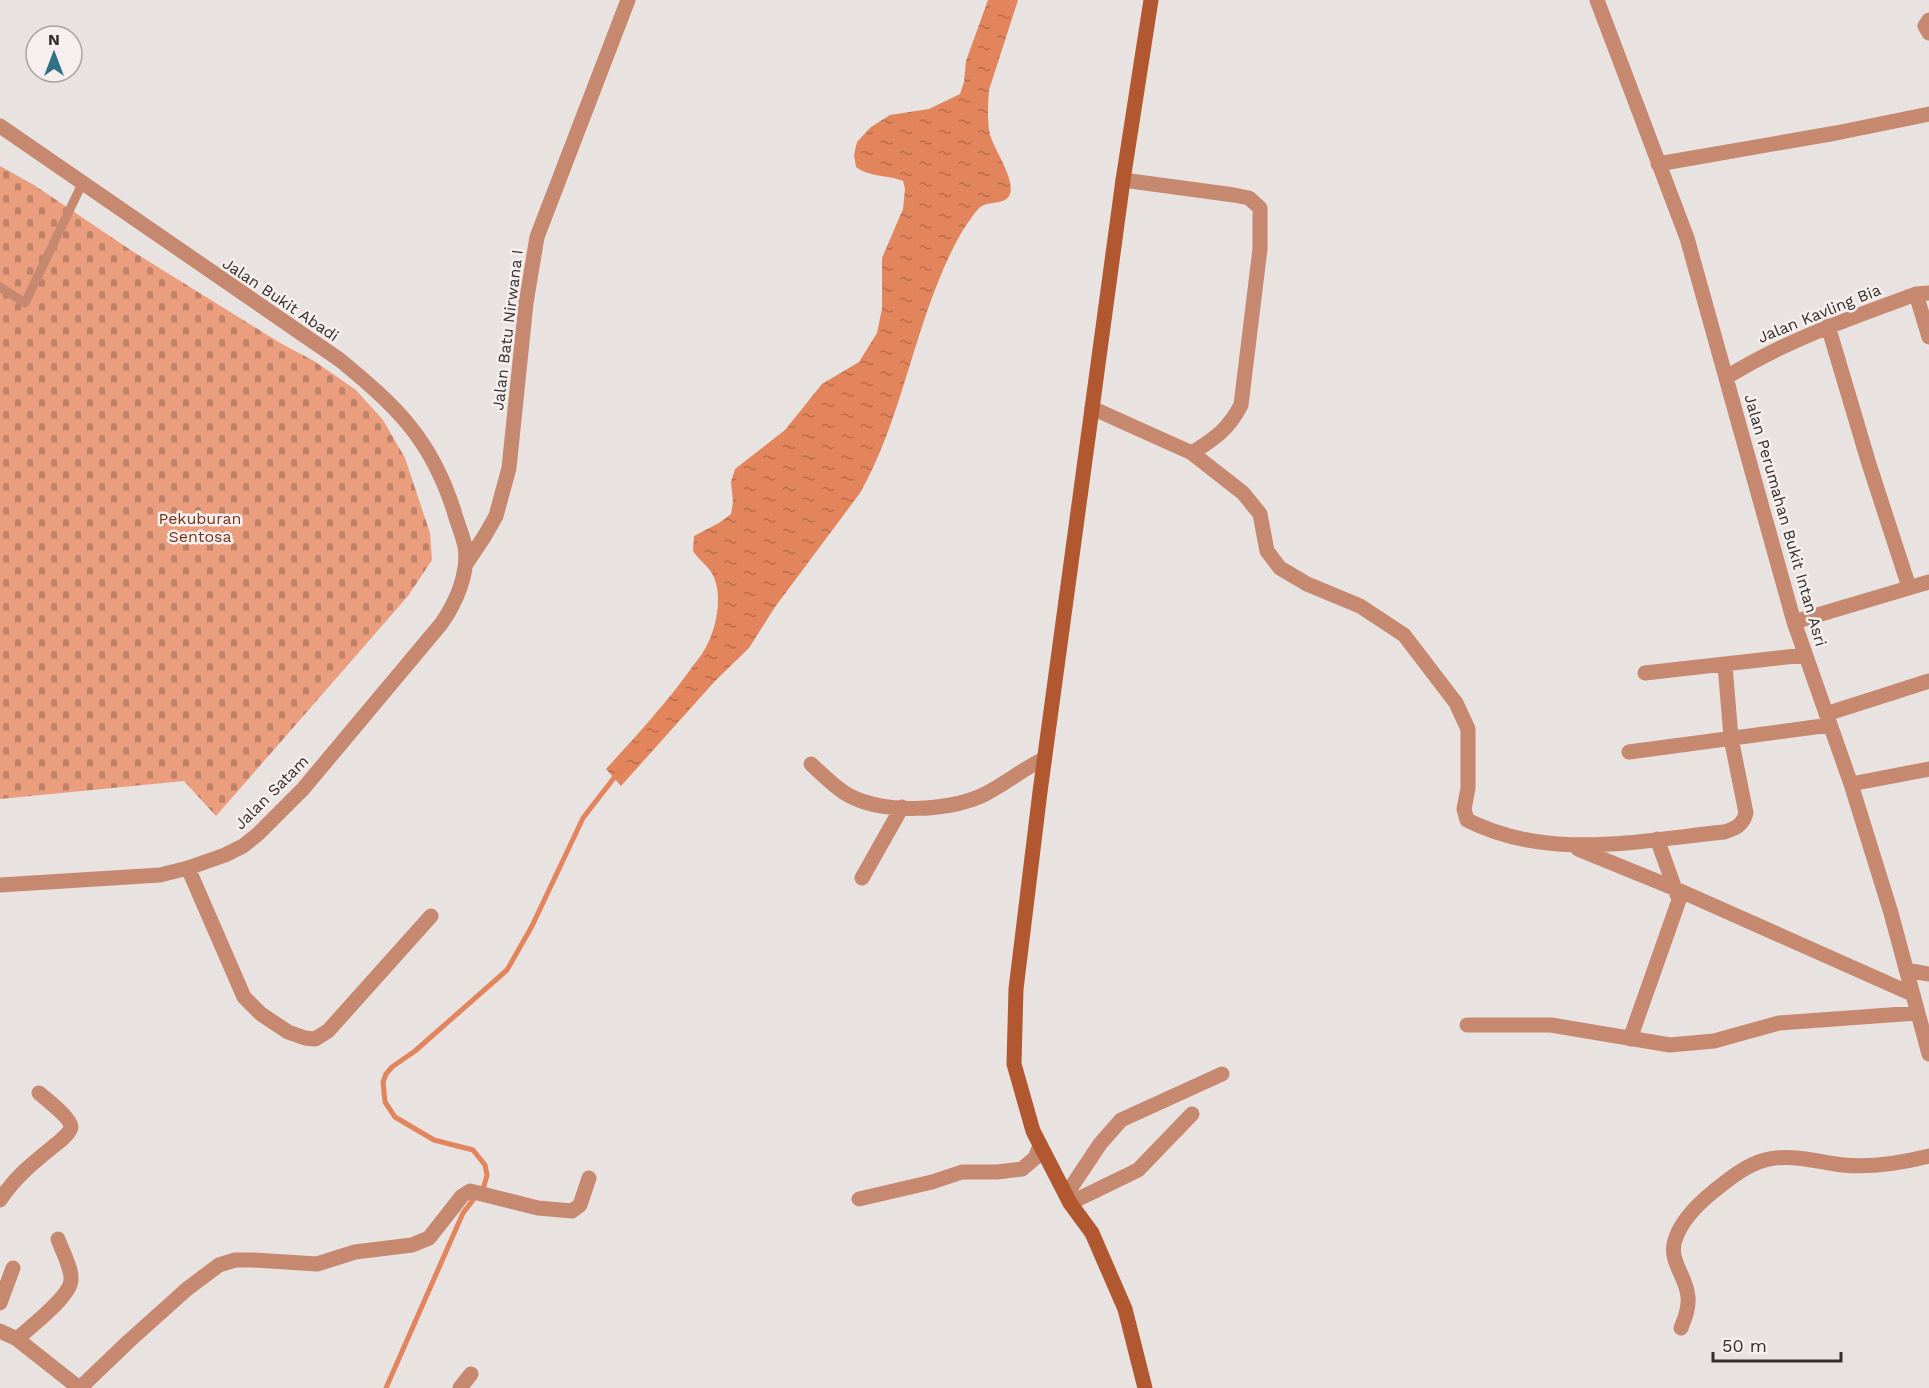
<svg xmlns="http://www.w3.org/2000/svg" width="1929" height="1388" font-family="'Work Sans',sans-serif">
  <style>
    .cemetery { fill: url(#cemetery-stones) }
    .water { fill: url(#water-ripples) }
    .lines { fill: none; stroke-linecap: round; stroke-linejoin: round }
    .stream { stroke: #e2845c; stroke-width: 5 }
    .lane { stroke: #c6886e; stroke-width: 9 }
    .street { stroke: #c6886e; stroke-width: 15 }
    .secondary { stroke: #b15830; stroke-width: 15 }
    .labels { text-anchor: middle; stroke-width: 5; stroke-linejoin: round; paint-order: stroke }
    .street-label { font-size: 16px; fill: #32302f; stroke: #f6efed }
    .park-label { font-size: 16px; fill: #73361b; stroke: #f6efed }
  </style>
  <defs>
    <pattern id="cemetery-stones" width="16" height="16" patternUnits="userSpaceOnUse" patternTransform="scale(1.5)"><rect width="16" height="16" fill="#ea9e7e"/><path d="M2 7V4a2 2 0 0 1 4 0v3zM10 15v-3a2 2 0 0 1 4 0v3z" fill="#be8168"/></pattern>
    <pattern id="water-ripples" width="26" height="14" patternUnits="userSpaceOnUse" patternTransform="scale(1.5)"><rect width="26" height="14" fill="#e2845c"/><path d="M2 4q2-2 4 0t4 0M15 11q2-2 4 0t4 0" fill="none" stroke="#b86c4c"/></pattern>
  </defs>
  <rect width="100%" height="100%" fill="#e8e2e0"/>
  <path class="cemetery" d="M0 166 34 185 132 251 282 344 314 361 356 390 383 420 405 458 430 533 432 560 408 596 216 816 184 781 0 799Z"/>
  <path class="water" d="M988 0H1018L989 90C988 104 987 121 990 135 995 151 1015 179 1010 194 1006 205 990 201 982 206 976 209 964 229 960 235 915 316 905 414 860 493L775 607 749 648 715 681 621 786 606 769C635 737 665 705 690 670 695 663 702 655 706 647 716 628 722 601 715 580 711 567 700 562 693 551L694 536 719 523 731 514 733 502 731 482 735 469 785 430 822 384 859 362 877 333 882 309V258L903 209 905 189 903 181C888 175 869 177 856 167L854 155 857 142 871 127 890 115 929 109 960 94 964 82 966 61Z"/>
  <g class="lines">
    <path class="stream" d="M386 1388 463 1213 484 1186 487 1175 485 1165 473 1150 434 1140 395 1117 385 1102 383 1082 386 1074 392 1067 415 1051 507 970 532 926 583 818 617 774"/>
    <path class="lane" d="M0 287 25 303 82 184"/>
    <path class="street" d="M1597 0 1687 238 1794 622 1851 784 1891 913 1929 1054
      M1929 20 1925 26 1929 33
      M0 126 340 360C397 407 431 439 454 511 457 523 463 535 465 547 469 573 456 603 441 624L303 789 258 834 243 846 225 855 188 868 160 875 0 885
      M1658 164 1836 133 1929 114
      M1123 180 1234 195 1249 198 1260 208V249L1241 405C1228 430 1215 438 1192 453
      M1916 294 1929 337
      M1828 326 1869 464 1909 587
      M1727 377C1786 340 1851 318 1916 294L1929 293
      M1092 408 1192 453 1243 493 1260 514 1267 551 1280 568 1307 584 1360 606 1404 635 1456 703 1468 729V788L1464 809 1467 820C1548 861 1637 841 1724 832 1735 829 1743 825 1746 813L1731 738 1725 665
      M466 564 484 537 496 516 509 468 526 303 537 237 628 0
      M1794 622 1929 582
      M1645 673 1805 655
      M1826 714 1929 681
      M1629 752 1830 725
      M811 764C823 775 836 789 850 796 885 814 946 811 981 796 1003 786 1022 769 1044 759
      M1851 784 1929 769
      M1578 849 1676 889 1912 994
      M188 868 244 997 261 1014 288 1032 305 1038 315 1039 328 1031 431 916
      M862 878 902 807
      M1906 970 1929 974
      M1467 1025H1551L1670 1045 1714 1041 1779 1023 1917 1013
      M1630 1039 1679 900 1657 839
      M1066 1195 1100 1144 1121 1120 1222 1074
      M859 1199 932 1182 962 1172H997L1022 1169 1035 1158 1040 1146
      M0 1200C16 1175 38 1159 60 1141 64 1137 70 1133 71 1127 71 1118 46 1099 39 1093
      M1070 1203 1138 1170 1192 1114
      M0 1303 13 1268
      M1681 1328C1685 1318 1689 1308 1688 1297 1687 1277 1668 1261 1675 1240 1681 1221 1699 1203 1714 1191 1729 1179 1746 1165 1765 1160 1791 1153 1817 1162 1843 1165 1871 1168 1901 1163 1929 1156
      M0 1331 17 1339 79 1388
      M17 1339C29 1328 71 1296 71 1280 72 1268 62 1251 58 1239
      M80 1388 129 1341 187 1289 219 1265 235 1260H253L317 1264 355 1252 412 1245 429 1238 462 1196 470 1191 538 1208 572 1211 580 1205 589 1178
      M460 1388 471 1374"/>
    <path class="secondary" d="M1145 1388 1125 1309 1092 1233 1070 1203 1033 1131 1014 1064 1016 989 1040 792 1123 180 1151 0"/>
  </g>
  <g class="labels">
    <g class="street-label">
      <text transform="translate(281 299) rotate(34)" y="6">Jalan Bukit Abadi</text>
      <text transform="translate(1819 313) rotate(-22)" y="6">Jalan Kavling Bia</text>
      <text transform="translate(507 330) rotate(-83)" y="6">Jalan Batu Nirwana I</text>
      <text transform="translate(1786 520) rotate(74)" y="6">Jalan Perumahan Bukit Intan Asri</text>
      <text transform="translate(271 792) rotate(-45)" y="6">Jalan Satam</text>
    </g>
    <g class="park-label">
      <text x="200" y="524">Pekuburan<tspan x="200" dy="18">Sentosa</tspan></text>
    </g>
  </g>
  <g transform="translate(54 54)"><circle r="28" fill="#f6efed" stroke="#a8a3a1" stroke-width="1.5"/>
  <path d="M0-4.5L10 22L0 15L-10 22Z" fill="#317085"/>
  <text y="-9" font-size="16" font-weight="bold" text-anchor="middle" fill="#32302f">N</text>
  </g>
  <path d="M1713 1352v9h128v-9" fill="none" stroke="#32302f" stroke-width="3"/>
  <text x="1722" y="1352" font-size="18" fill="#32302f" stroke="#f6efed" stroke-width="4.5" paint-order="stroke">50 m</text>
</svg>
